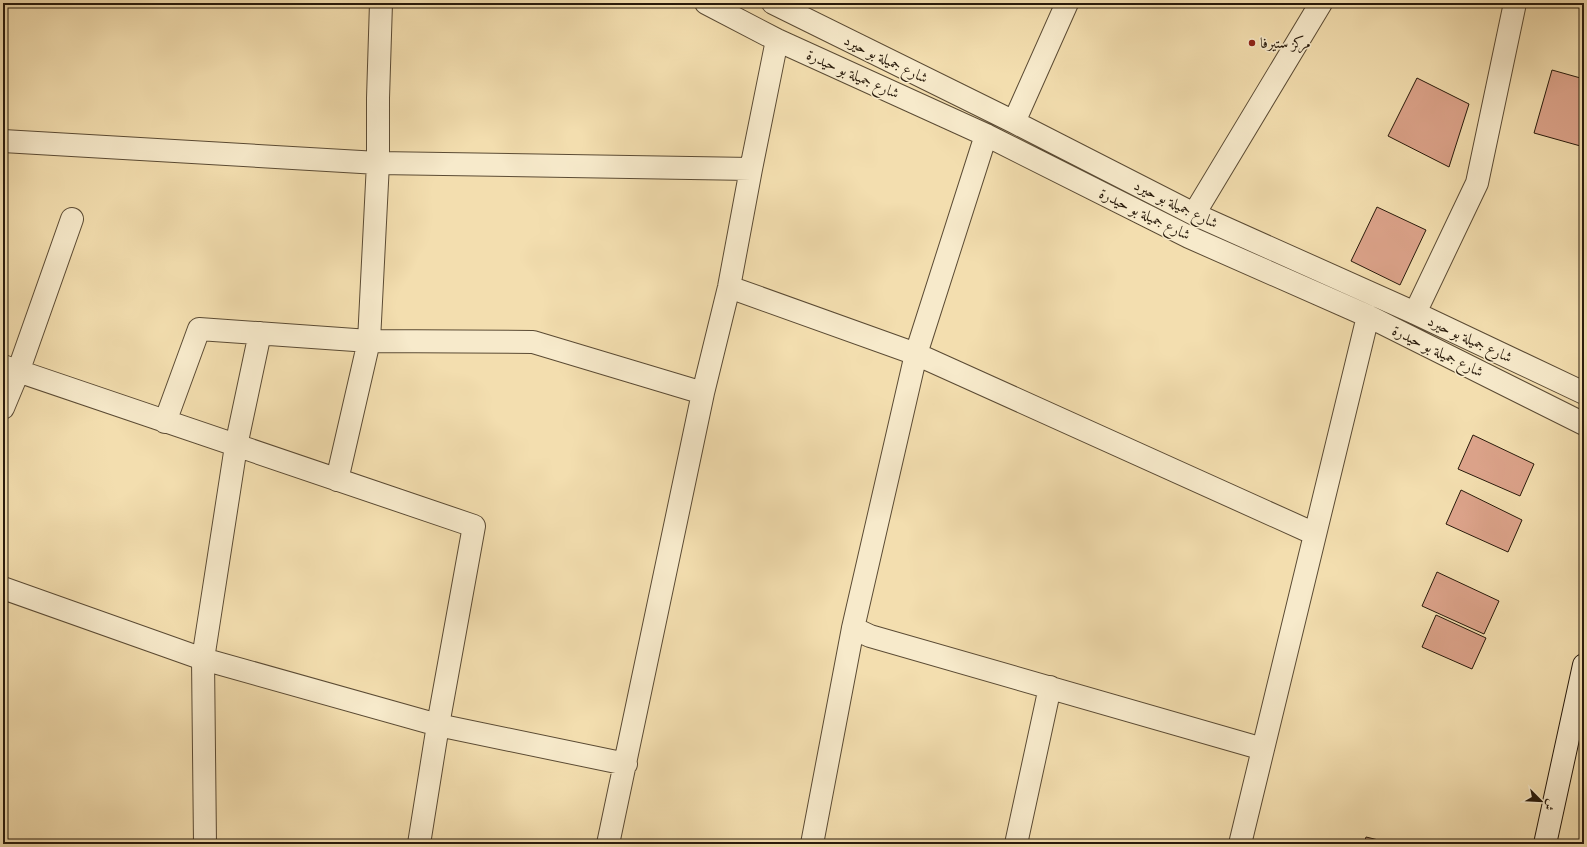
<svg xmlns="http://www.w3.org/2000/svg" width="1587" height="847" font-family="'Gentium Book Plus',Amiri,serif">
  <style>
    .building { fill: #dca38a; stroke: #281a0b }
    .lines { fill: none; stroke-linecap: round; stroke-linejoin: round }
    .street-casing { stroke: #5b4b34; stroke-width: 24 }
    .secondary-casing { stroke: #281a0b; stroke-width: 24 }
    .street { stroke: #f7eacb; stroke-width: 22 }
    .secondary { stroke: #f7eacb; stroke-width: 22 }
    .poi-dot { fill: #8f2418; stroke: #f7eacb; stroke-width: 1.5 }
    .labels { text-anchor: middle; stroke-width: 3; stroke-linejoin: round; paint-order: stroke }
    .poi-label { font-size: 15px; fill: #281a0b; stroke: #f7eacb; text-anchor: start }
    .street-label { font-size: 15px; fill: #281a0b; stroke: #f7eacb }
  </style>
  <rect width="100%" height="100%" fill="#f3deaf"/>
  <filter id="stains"><feTurbulence type="fractalNoise" baseFrequency=".005" numOctaves="4"/><feColorMatrix values="0 0 0 0 .2 0 0 0 0 .09 0 0 0 0 .02 0 0 0 .5 -.17"/></filter>
  <radialGradient id="worn" r=".72"><stop offset=".6" stop-color="#630" stop-opacity="0"/><stop offset="1" stop-color="#630" stop-opacity=".3"/></radialGradient>
  <path class="building" d="M1552 70 1584 79V147L1534 133Z
    M1417 78 1469 104 1449 167 1388 136Z
    M1377 207 1426 230 1400 285 1351 261Z
    M1473 435 1534 464 1520 496 1458 469Z
    M1461 490 1522 520 1508 552 1446 524Z
    M1437 572 1499 601 1484 634 1422 606Z
    M1436 615 1486 638 1472 669 1422 647Z
    M1366 837 1395 844H1364Z"/>
  <g class="lines">
    <defs>
      <path id="street" d="M706 3 777 40 986 135 1189 237 1368 316 1584 424
        M773 3 1014 122 1194 214 1415 313 1584 393
        M1014 122 1067 3
        M3 141 378 163 751 169
        M1194 214 1321 3
        M729 287 916 354 1315 534
        M1415 313 1477 183 1515 3
        M3 366 474 526 438 725 419 844
        M3 408 18 372 72 219
        M165 422 199 329 369 341 533 342 703 393
        M337 480 369 341 378 163V98L381 3
        M3 588 203 659 438 725 626 764
        M853 628 870 636 1263 749
        M205 844 203 659 236 446 260 333
        M608 844 703 393 729 287 751 169 777 40
        M812 844 853 628 916 354 986 135
        M1016 844 1050 687
        M1240 844 1368 316"/>
      <path id="secondary" d="M1545 844 1584 665"/>
    </defs>
    <use href="#street" class="street-casing"/>
    <use href="#secondary" class="secondary-casing"/>
    <use href="#street" class="street"/>
    <use href="#secondary" class="secondary"/>
  </g>
  <circle class="poi-dot" cx="1252" cy="43" r="4"/>
  <g class="labels">
    <g class="poi-label">
      <text x="1260" y="48">مركز ستيرفا</text>
    </g>
    <g class="street-label">
      <text transform="translate(886 59) rotate(26)" y="5">شارع جميلة بو حيرد</text>
      <text transform="translate(853 74) rotate(24)" y="5">شارع جميلة بو حيدرة</text>
      <text transform="translate(1176 204) rotate(26)" y="5">شارع جميلة بو حيرد</text>
      <text transform="translate(1145 214) rotate(26)" y="5">شارع جميلة بو حيدرة</text>
      <text transform="translate(1470 339) rotate(25)" y="5">شارع جميلة بو حيرد</text>
      <text transform="translate(1438 351) rotate(26)" y="5">شارع جميلة بو حيدرة</text>
    </g>
  </g>
  <rect width="1587" height="847" fill="none" stroke="#f3deaf" stroke-width="16"/>
  <rect x="4" y="4" width="1579" height="839" fill="none" stroke="#281a0b" stroke-width="2"/>
  <rect x="8" y="8" width="1571" height="831" fill="none" stroke="#281a0b"/>
  <g transform="translate(1541 801) rotate(114)" stroke="#f7eacb" stroke-width="3" paint-order="stroke">
  <path d="M0-3L7 15L0 10L-7 15Z" fill="#281a0b"/>
  <text y="-6" font-size="11" font-weight="bold" text-anchor="middle" fill="#281a0b">ش</text>
  </g>
  <rect width="100%" height="100%" filter="url(#stains)"/>
  <rect width="100%" height="100%" fill="url(#worn)"/>
</svg>
